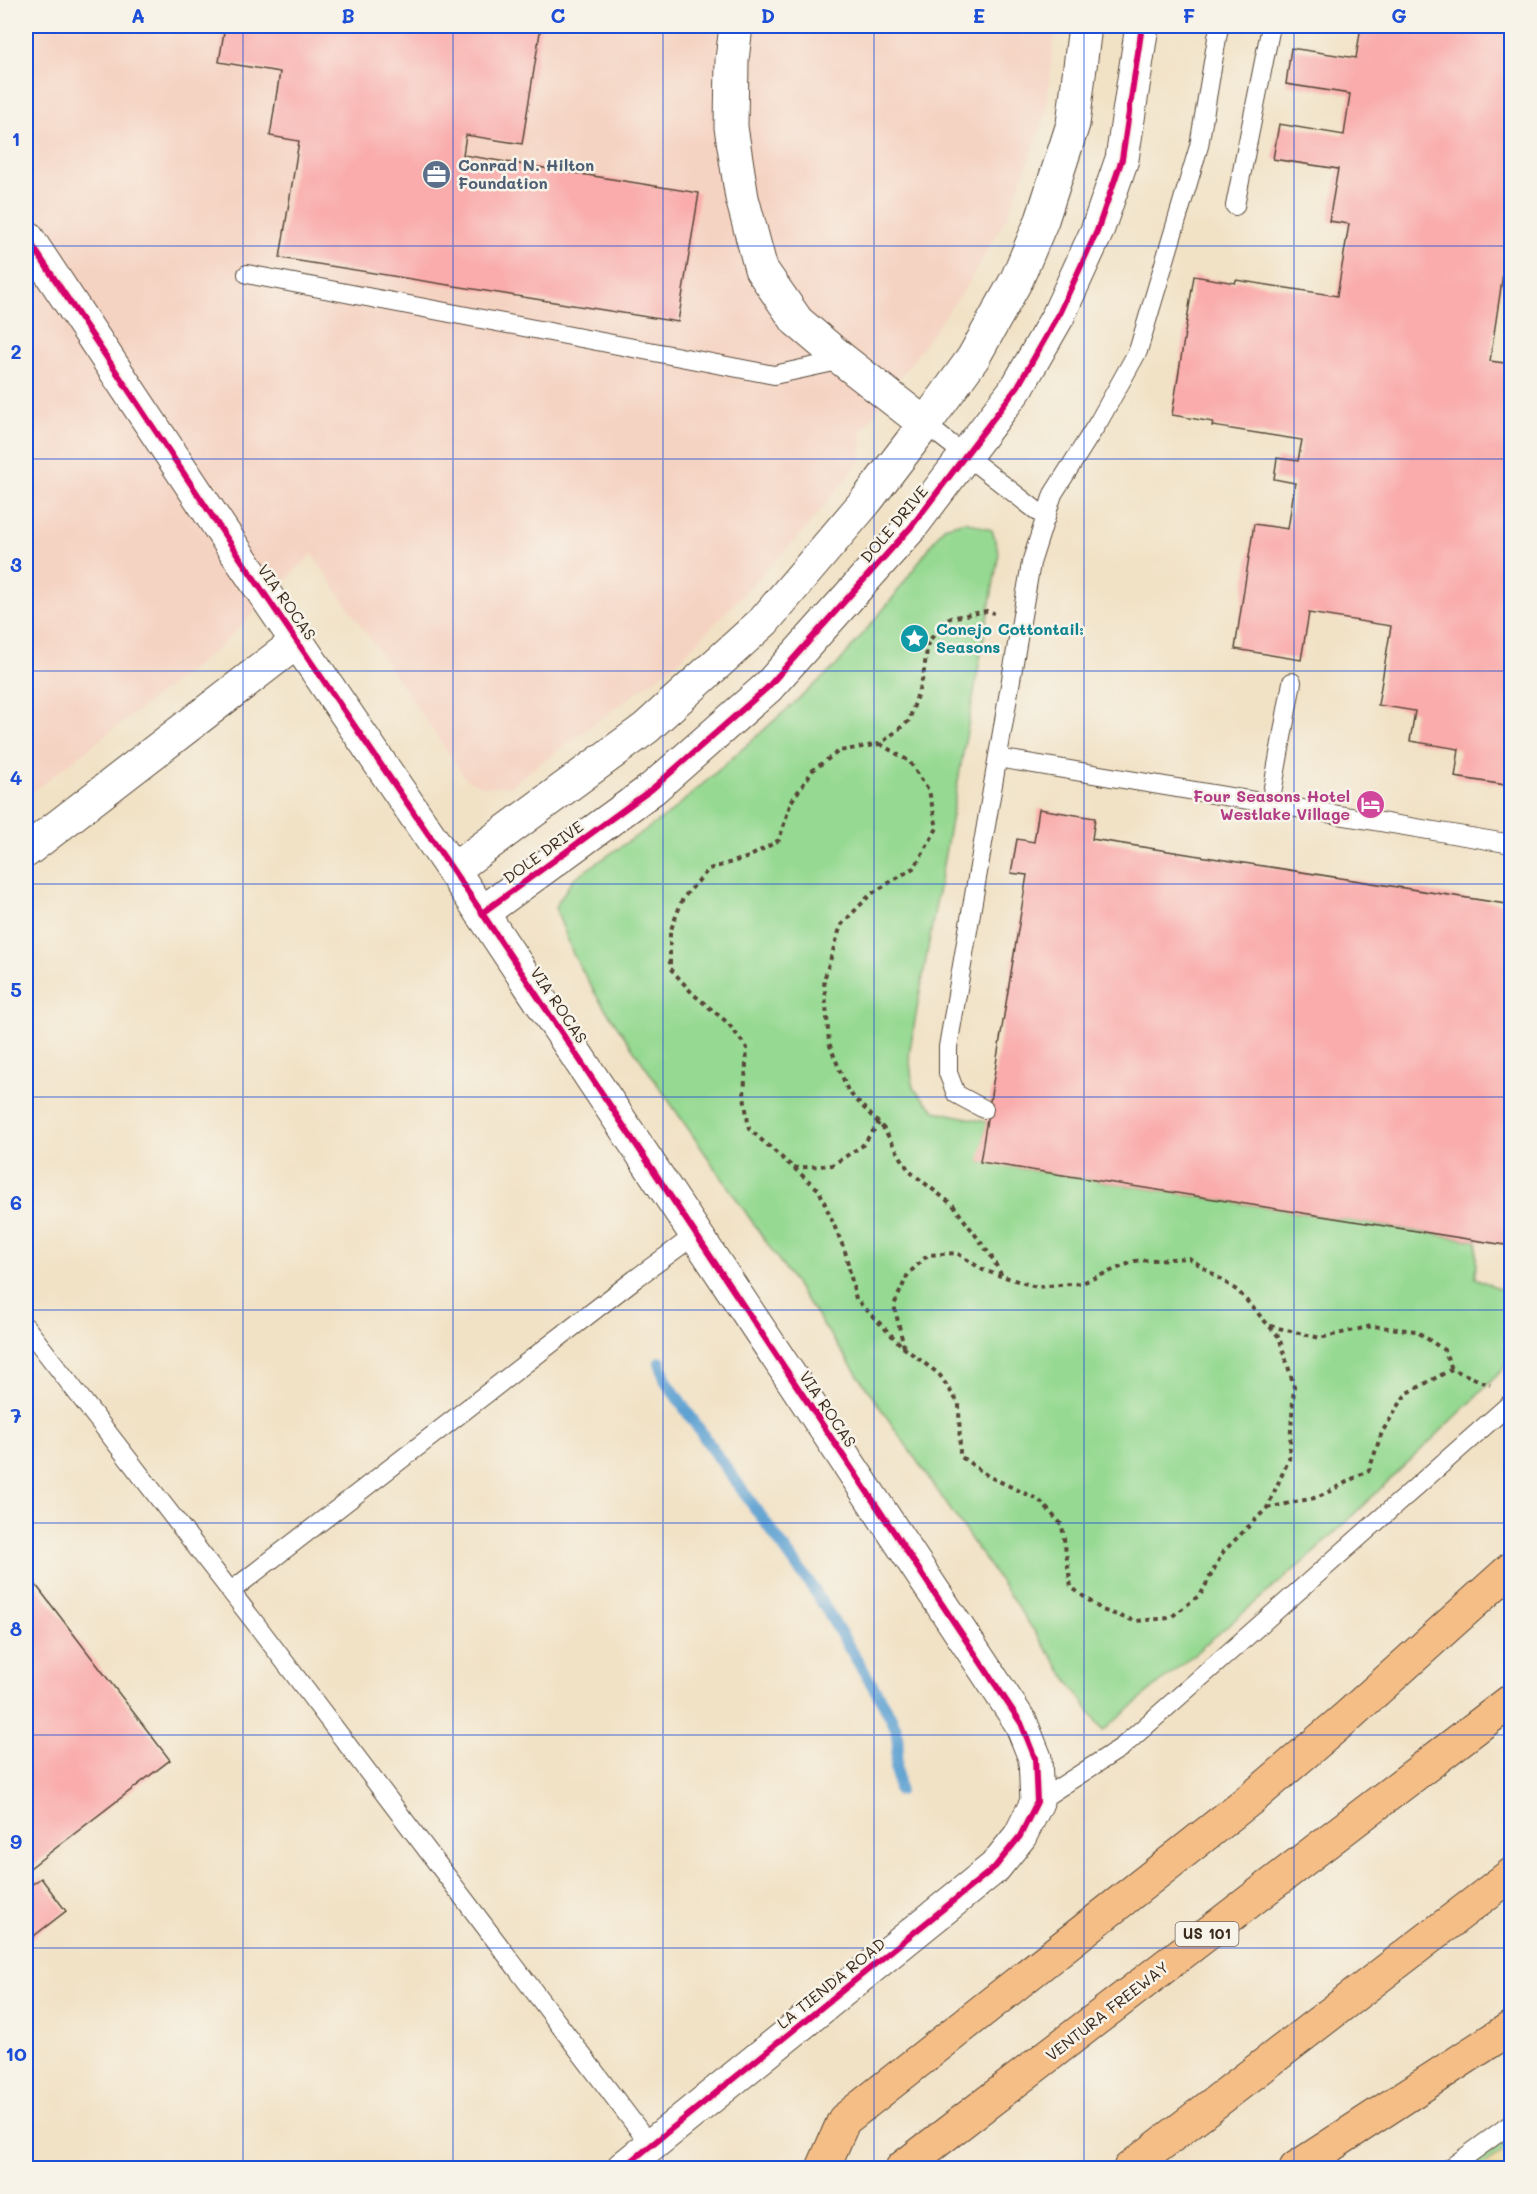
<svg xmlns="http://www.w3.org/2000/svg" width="1537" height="2194" font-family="Mali,sans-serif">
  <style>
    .built { fill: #f5d3c2 }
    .green { fill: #95d992; stroke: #688258; stroke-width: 1.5 }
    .sand { fill: #eeda9e; stroke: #94825e; stroke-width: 1.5 }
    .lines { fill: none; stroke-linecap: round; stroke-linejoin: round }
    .stream { stroke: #5ea2d2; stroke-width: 12 }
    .building { fill: #f9acab }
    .service-casing { stroke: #564637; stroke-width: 20 }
    .minor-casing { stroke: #564637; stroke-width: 35 }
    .tertiary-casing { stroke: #564637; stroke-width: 35 }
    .motorway-casing { stroke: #564637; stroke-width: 35 }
    .path { stroke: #564637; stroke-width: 4; stroke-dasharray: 4.5 4.5; stroke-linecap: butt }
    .service { stroke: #fff; stroke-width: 18 }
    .minor { stroke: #fff; stroke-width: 33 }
    .tertiary { stroke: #fff; stroke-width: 33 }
    .motorway { stroke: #f6be87; stroke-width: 33 }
    .cycleway-casing { stroke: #f7f3e8; stroke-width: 10 }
    .cycleway { stroke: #d6006c; stroke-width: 6 }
    .grid { fill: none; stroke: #1d4ed8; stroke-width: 1.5; stroke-opacity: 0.55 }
    .labels { text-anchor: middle; stroke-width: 5; stroke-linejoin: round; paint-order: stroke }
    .shield { fill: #f7f3e8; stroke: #73665b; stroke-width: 1.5 }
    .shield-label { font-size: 15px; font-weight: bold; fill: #3b2a1e }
    .service-label { font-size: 16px; font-weight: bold; fill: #4e5e75; stroke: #f7f3e8; text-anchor: start }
    .street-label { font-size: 16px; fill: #3b2a1e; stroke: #f7f3e8 }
    .culture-label { font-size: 16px; font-weight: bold; fill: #0d838f; stroke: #f7f3e8; text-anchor: start }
    .hotel-label { font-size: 16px; font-weight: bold; fill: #b23c85; stroke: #f7f3e8; text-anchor: end }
    .neatline { fill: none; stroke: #1d4ed8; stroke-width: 2 }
    .grid-label { font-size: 20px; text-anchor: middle; font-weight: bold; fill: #1d4ed8 }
  </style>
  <rect width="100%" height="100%" fill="#f7f3e8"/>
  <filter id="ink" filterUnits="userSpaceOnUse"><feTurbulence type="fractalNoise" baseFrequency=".0167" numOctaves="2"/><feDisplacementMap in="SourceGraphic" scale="12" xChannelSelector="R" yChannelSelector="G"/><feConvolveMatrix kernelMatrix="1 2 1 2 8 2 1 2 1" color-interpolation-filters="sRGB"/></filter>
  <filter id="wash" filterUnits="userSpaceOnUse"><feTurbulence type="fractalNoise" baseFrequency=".008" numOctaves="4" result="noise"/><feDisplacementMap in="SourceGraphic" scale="24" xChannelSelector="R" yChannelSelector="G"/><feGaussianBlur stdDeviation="1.35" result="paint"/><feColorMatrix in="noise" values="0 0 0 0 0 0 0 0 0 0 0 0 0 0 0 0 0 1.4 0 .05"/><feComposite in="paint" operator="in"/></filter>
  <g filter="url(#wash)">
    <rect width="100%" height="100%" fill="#f1e2c6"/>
    <path class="built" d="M26 26H1055L1046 115 1008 215 968 284 862 431 861 460 804 531 679 661 510 786 484 787 466 779 312 554 220 647 26 797Z"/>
    <path class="green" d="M965 521 992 530 999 553 909 1054 913 1088 935 1111 987 1122 981 1162 1477 1241 1475 1278 1505 1291 1511 1306V1355L1503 1369 1472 1401 1309 1557 1103 1731 596 995 573 954 555 907 573 879 669 814 837 665 892 599 944 527Z
      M1511 2138V2168H1470Z"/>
    <path class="sand" d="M1511 2146V2168H1480Z"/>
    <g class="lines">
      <path class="stream" d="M660 1362 666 1381 714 1451 815 1591 885 1706 896 1728 898 1745 896 1767 899 1790"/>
    </g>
    <g id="blocks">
      <path class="building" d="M225 26H541L522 144 466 135 463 155 699 193 678 322 280 258 299 141 270 136 280 72 219 62Z
        M1361 26H1512V233H1509L1490 361 1512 364V786L1455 777 1459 749 1410 741 1415 711 1378 705 1391 626 1309 613 1301 660 1235 649 1254 524 1288 529 1295 483 1274 479 1277 458 1298 461 1302 440 1212 426 1213 422 1172 415 1194 276 1235 283 1236 280 1337 296 1349 224 1329 221 1338 169 1273 159 1279 124 1344 135 1350 94 1286 84 1291 48 1356 58Z
        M1039 809 1095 818 1092 839 1512 905V1246L980 1162 1027 875 1011 873 1017 839 1034 842Z
        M26 1572 170 1760 26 1871Z
        M41 1878 66 1911 26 1942V1879L31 1885Z"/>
    </g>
  </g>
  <g filter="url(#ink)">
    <use href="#blocks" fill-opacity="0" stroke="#564637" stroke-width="1.5"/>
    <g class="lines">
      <defs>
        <path id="service" d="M1235 206 1271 26
          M247 274 774 375 843 360
          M925 424 1046 518
          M998 758 1512 844
          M1270 804 1292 682
          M984 1109 956 1094 948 1073V1047L1031 563 1053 494 1099 421 1138 351 1199 146 1219 26
          M26 1327 259 1628 651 2146
          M231 1591 635 1279 695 1235
          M1037 1802 1122 1747 1512 1402
          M1450 2168 1512 2123"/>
        <path id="minor" d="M736 26 732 60 731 127 742 198 761 269 797 321 843 360 925 424
          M26 851 298 641
          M453 870 646 728 764 621 866 501 925 424 973 358 1017 279 1042 220 1073 124 1085 26
          M482 913 652 789 768 687 911 527 1018 386 1058 316 1097 231 1122 159 1142 26"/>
        <path id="tertiary" d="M26 236 234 549 482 913 1021 1723 1035 1758 1037 1802 1020 1836 995 1867 623 2168"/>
        <path id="motorway" d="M823 2168 844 2120 1258 1793 1348 1716 1512 1568
          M902 2168 1512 1700
          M1130 2168 1512 1874
          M1296 2168 1512 2027"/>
      </defs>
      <use href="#service" class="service-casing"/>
      <use href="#minor" class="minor-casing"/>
      <use href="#tertiary" class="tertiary-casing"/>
      <use href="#motorway" class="motorway-casing"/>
      <path class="path" d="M880 744 909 761 929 791 937 828 915 867 871 894 841 925 824 980 829 1043 848 1091 884 1129 909 1171 953 1205 991 1256 1002 1276 1036 1287 1082 1283 1135 1261 1189 1258 1238 1291 1279 1337 1294 1386 1289 1459 1267 1508 1223 1552 1201 1594 1170 1618 1135 1621 1102 1610 1071 1587 1062 1525 1039 1500 988 1476 960 1456 959 1404 939 1374 904 1348 856 1299 845 1251 819 1190 749 1129 744 1096 747 1048 728 1023 693 994 670 968V932L683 898 709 869 749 857 779 840 791 802 813 770 839 751 880 744 909 721 923 677 928 643 945 619 987 611 994 613
        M794 1168 832 1165 862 1146 879 1123
        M1270 1326 1320 1338 1372 1326 1416 1331 1444 1350 1452 1369
        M904 1347 894 1305 908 1274 928 1255 957 1253 983 1270 1001 1276
        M1267 1508 1319 1497 1369 1470 1382 1432 1406 1394 1452 1369 1490 1385"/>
      <use href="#service" class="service"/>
      <use href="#minor" class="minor"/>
      <use href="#tertiary" class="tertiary"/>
      <use href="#motorway" class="motorway"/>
      <defs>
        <path id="cycleway" d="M26 236 234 549 482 913 1021 1723 1035 1758 1037 1802 1020 1836 995 1867 623 2168
          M482 913 652 789 768 687 911 527 1018 386 1058 316 1097 231 1122 159 1142 26"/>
      </defs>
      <use href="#cycleway" class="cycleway-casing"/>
      <use href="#cycleway" class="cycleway"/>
    </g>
  </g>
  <path class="grid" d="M243 26V2168M453 26V2168M663 26V2168M874 26V2168M1084 26V2168M1294 26V2168M26 246H1512M26 459H1512M26 671H1512M26 884H1512M26 1097H1512M26 1310H1512M26 1523H1512M26 1735H1512M26 1948H1512"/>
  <defs>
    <symbol id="office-disc" viewBox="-11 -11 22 22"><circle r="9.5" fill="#5c6f8a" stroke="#f7f3e8"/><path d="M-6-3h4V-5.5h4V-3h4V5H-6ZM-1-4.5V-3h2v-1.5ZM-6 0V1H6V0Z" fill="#fff"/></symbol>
    <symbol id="sight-disc" viewBox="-11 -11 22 22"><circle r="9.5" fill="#0f9aa8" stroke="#f7f3e8"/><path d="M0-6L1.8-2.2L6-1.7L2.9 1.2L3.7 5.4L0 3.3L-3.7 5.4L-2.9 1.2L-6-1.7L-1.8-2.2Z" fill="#fff"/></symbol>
    <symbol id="hotel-disc" viewBox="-11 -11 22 22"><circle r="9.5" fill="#d1479c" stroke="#f7f3e8"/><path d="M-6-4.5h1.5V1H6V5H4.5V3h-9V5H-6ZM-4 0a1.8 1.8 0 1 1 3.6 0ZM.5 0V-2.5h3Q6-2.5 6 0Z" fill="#fff"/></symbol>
  </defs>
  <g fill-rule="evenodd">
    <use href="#office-disc" x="420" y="158" width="33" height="33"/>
    <use href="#sight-disc" x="898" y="622" width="33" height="33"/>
    <use href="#hotel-disc" x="1354" y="788" width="33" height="33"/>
  </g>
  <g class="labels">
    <rect class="shield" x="1175.5" y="1922" width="63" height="24" rx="4.5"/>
    <g class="shield-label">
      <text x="1207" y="1939">US 101</text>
    </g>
    <g class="service-label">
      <text x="458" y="171">Conrad N. Hilton<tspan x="458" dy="18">Foundation</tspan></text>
    </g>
    <g class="street-label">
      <text transform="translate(894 524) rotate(-50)" y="6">DOLE DRIVE</text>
      <text transform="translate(287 602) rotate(55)" y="6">VIA ROCAS</text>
      <text transform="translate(543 852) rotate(-36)" y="6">DOLE DRIVE</text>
      <text transform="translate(559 1005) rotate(56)" y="6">VIA ROCAS</text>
      <text transform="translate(828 1409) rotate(56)" y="6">VIA ROCAS</text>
      <text transform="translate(831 1983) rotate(-39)" y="6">LA TIENDA ROAD</text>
      <text transform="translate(1107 2011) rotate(-38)" y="6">VENTURA FREEWAY</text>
    </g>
    <g class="culture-label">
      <text x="936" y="635">Conejo Cottontail:<tspan x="936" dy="18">Seasons</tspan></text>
    </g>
    <g class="hotel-label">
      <text x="1350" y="802">Four Seasons Hotel<tspan x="1350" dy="18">Westlake Village</tspan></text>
    </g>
  </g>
  <rect width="1537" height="2194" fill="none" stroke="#f7f3e8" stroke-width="66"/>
  <rect x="33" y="33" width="1471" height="2128" class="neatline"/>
  <g class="grid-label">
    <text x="138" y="23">A</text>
    <text x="348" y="23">B</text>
    <text x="558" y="23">C</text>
    <text x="768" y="23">D</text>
    <text x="979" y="23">E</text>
    <text x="1189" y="23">F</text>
    <text x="1399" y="23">G</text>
    <text x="16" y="146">1</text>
    <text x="16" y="359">2</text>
    <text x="16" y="572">3</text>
    <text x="16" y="785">4</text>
    <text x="16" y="997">5</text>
    <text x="16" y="1210">6</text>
    <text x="16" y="1423">7</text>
    <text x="16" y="1636">8</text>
    <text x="16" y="1849">9</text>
    <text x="16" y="2061">10</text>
  </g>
</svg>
